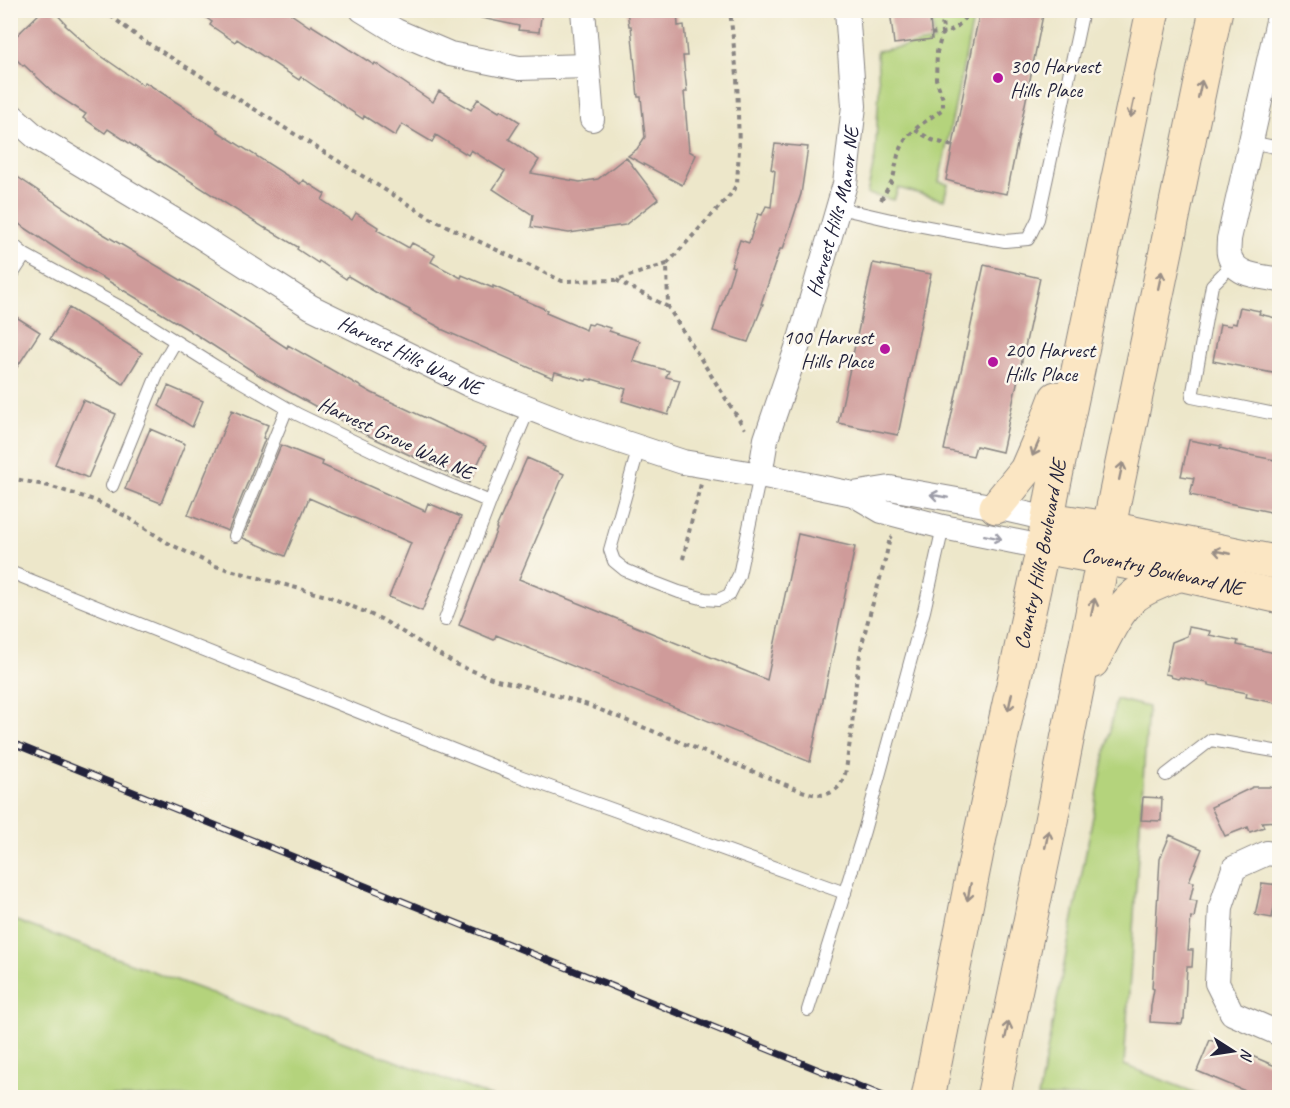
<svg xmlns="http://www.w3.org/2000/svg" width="1290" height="1108" font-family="Caveat,sans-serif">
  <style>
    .green { fill: #b4d37b; stroke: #6b7a5b; stroke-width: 1.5 }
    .building { fill: #cf9b9a }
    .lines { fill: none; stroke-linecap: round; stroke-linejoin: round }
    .lane-casing { stroke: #888482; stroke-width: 14 }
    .street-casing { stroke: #888482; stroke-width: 26 }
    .secondary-casing { stroke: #888482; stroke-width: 35 }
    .path { stroke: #888482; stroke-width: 4; stroke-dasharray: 4.5 4.5; stroke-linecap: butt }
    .lane { stroke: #fff; stroke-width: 12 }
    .street { stroke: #fff; stroke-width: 24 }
    .secondary { stroke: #fbe6c3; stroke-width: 33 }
    .rail-casing { stroke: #22223b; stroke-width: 7 }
    .rail { stroke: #fbf7ec; stroke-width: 4.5; stroke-dasharray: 14; stroke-linecap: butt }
    .oneway { stroke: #998e86 }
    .oneway2 { stroke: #9c9ca7 }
    .poi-dot { fill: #b5179e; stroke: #fbf7ec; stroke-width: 2 }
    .labels { text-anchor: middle; stroke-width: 5; stroke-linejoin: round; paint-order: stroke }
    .poi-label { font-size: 21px; fill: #22223b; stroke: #fbf7ec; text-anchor: start }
    .street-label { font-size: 21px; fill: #22223b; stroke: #fbf7ec }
  </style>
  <rect width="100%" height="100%" fill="#fbf7ec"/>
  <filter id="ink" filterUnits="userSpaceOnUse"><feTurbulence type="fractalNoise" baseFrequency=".0167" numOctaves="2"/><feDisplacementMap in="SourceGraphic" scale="12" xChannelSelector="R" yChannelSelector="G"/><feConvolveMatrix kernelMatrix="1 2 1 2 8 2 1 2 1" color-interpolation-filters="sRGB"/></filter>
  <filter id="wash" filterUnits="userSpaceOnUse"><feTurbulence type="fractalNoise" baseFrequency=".008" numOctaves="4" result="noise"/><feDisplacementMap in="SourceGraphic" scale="24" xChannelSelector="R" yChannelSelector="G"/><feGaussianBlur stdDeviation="1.35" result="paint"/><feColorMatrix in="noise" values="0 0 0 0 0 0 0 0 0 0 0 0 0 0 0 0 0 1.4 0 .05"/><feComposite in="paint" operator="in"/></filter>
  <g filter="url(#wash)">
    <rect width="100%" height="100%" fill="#ede7ca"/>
    <path class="green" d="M932 11H975L939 182 948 184 944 200 898 188 894 200 867 194 875 157 879 90 877 51 934 41Z
      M1116 699 1148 707 1124 1065 1206 1097H1038Z
      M11 919 493 1097H11Z"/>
    <g id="blocks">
      <path class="building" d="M43 10H53L66 24 65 25 94 51 143 85 145 82 193 113V114L218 130 217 131 300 184 303 180 325 194 322 200 352 220 356 213 378 227 377 230 409 248 412 243 435 255 431 262 461 278 462 275 493 288V286L547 310 546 313 586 330 588 324 592 325 594 323 610 328 609 331 640 341 633 361 669 371 666 377 680 380 668 415 622 401 626 389 592 379V380L587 379 586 381 555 372 553 378 441 329V328L409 311 410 310 377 293 348 276 346 279 319 261 318 263 297 249 298 247 266 228V229L159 161 158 162 108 129 105 133 83 118 86 114 55 94 24 65 23 66 10 53V42Z
        M195 10H285L310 27 311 25 374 65 375 63 433 102 439 91 471 110 478 99 499 112 501 110 520 122 509 139 539 160 531 173 580 182 598 179 626 157 658 199 625 225 569 233 531 227 533 215 493 189 505 171 471 150 468 155 436 135 432 142 402 124 395 136 364 116 363 119 301 77 299 80 237 39 235 42 210 25 212 22Z
        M482 10H542L539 32 518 30 519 26 481 18Z
        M627 10H677L678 26 684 25 687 56H683L687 92H684L689 151 696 155 682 185 628 156 637 149 645 137 641 97H638L631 26H629Z
        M890 10H929L932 39 894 44Z
        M980 10H1044L1007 194 974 188 946 180Z
        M775 144 808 147 801 194 783 249H780L761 304H763L748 342 713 331 734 267 731 266 740 240 749 243 758 214 762 215 766 206 771 207 775 171 771 169Z
        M10 172 100 232 201 292 287 348 288 345 372 393 486 446 469 483 350 427 351 426 257 374 189 330 72 259 10 218Z
        M873 263 931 274 898 435 838 423Z
        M984 265 1040 278 1002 452 976 446 973 456 944 450Z
        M1240 307 1260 311 1259 314 1280 319V366L1278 374 1213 361 1220 324 1231 326 1232 323 1236 324Z
        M69 308 142 353 123 384 50 339Z
        M10 313 40 332 10 378Z
        M168 386 203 401 192 427 159 406Z
        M83 400 116 414 88 478 55 464Z
        M232 410 268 425 263 438 265 439 228 531 188 515Z
        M150 429 185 444 161 503 125 489Z
        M1189 440 1221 446 1220 448 1244 454 1280 461V514L1190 495 1194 478 1181 476Z
        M281 445 323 462 322 465 425 511 428 503 461 517 422 611 389 597 411 543 309 498 285 556 243 538Z
        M527 458 564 474 519 579 767 680 798 534 855 547 810 762 496 635 494 640 459 625 497 529 496 528Z
        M1189 627 1210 631 1209 635 1238 641 1237 645 1280 654V704L1246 697 1247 693 1208 685V683L1180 677 1178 679 1171 677 1170 675 1165 674 1172 642 1187 636Z
        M1253 787H1280V821L1262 822 1264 827 1250 832 1248 827 1225 836 1211 807Z
        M1143 797 1162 798 1161 821 1141 820Z
        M1170 835 1202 849 1189 881 1194 882 1190 900 1197 901 1194 918 1191 917 1188 950H1193L1192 967H1187L1184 1019H1183L1182 1024 1150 1022 1151 1006 1154 989 1152 988 1160 859Z
        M1262 883 1278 885 1272 918 1255 915Z
        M1210 1040 1233 1048 1280 1068V1098H1262L1197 1071Z"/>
    </g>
  </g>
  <g filter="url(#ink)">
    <use href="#blocks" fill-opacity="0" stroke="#888482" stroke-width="1.5"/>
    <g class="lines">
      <defs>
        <path id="lane" d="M1250 142 1280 148
          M839 208 891 220 965 234 1005 241 1028 239 1038 219 1083 10
          M10 242 25 255 129 312 218 368 297 414 405 466 490 502 529 408
          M1233 264 1212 285 1192 397 1280 415
          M10 278 25 255
          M639 447 610 550 614 561 625 570 653 582 679 592 705 599 718 600 729 595 739 575 760 475
          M112 486 160 368 175 342
          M235 536 287 408
          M10 572 511 773 845 893
          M445 620 490 502
          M1166 775 1211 740 1280 752
          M808 1010 864 831 924 611 943 527"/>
        <g id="street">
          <path d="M362 10 396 31 450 54 519 68 587 66"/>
          <path d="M583 10 592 119"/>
          <path d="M1280 12 1229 239C1229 244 1228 250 1229 254 1234 277 1261 276 1280 280"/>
          <path id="s1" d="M10 114 36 137 192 231 311 307 468 384 580 428 683 462 760 475 853 494 882 511 943 527 1043 547"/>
          <path id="s2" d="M760 475 766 439 800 339 845 184 854 106 847 10"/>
          <path d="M853 494 890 488 996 507 1048 519"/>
          <path d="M1280 855 1267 853 1234 868 1221 907 1217 983 1232 1013 1280 1034"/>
        </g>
        <g id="secondary">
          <path d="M996 507 1026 470 1046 424 1056 398"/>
          <path d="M1048 519 1109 528 1280 563"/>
          <path id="s3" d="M1043 547 1130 563 1280 597"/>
          <path d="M1092 662C1104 640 1114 614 1133 597 1145 586 1165 581 1180 574"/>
          <path id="s4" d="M928 1098 980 837 1043 547 1052 495 1153 10"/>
          <path d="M993 1098 1049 831 1114 502 1216 10"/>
        </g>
      </defs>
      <use href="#lane" class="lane-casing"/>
      <use href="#street" class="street-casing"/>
      <use href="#secondary" class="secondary-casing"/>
      <path class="path" d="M103 10 141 39 432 219 562 281 616 280
        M10 11 12 10
        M931 34C936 33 942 33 947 32 956 30 966 18 970 10
        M915 130 932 140 953 146
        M881 200 893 179 898 155 906 138 920 125 943 109V99L936 79 937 52 943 31 941 10
        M667 264 730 195 737 184 739 149 737 76 730 10
        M668 307 616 280 667 264 668 307 745 429
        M10 478 49 486 94 500 127 517 168 543 215 566 330 597 381 619 457 665 497 680 536 689 588 705 794 788C810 794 827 801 840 785 846 777 847 764 848 754 853 725 854 696 858 667 864 623 882 581 890 537L892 538
        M683 559 694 510 701 484"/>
      <use href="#lane" class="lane"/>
      <use href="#street" class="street"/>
      <use href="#secondary" class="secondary"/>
      <defs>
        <path id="rail" d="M10 742 888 1098"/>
      </defs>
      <use href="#rail" class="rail-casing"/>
      <use href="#rail" class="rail"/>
    </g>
    <defs><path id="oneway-shaft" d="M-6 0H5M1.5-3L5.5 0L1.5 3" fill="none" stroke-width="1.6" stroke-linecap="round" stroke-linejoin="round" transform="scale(1.5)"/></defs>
    <g class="oneway">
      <use href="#oneway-shaft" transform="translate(1200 89) rotate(-78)"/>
      <use href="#oneway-shaft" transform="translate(1132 109) rotate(102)"/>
      <use href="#oneway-shaft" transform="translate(1160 280) rotate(-78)"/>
      <use href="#oneway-shaft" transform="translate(1036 448) rotate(114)"/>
      <use href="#oneway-shaft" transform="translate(1121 471) rotate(-78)"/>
      <use href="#oneway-shaft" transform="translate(1222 552) rotate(-169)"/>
      <use href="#oneway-shaft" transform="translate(1093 607) rotate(-78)"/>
      <use href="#oneway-shaft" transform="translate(1010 702) rotate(102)"/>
      <use href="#oneway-shaft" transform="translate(1047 839) rotate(-78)"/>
      <use href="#oneway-shaft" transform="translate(969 892) rotate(101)"/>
      <use href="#oneway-shaft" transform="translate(1007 1030) rotate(-78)"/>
    </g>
    <g class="oneway2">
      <use href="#oneway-shaft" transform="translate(939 496) rotate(-170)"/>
      <use href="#oneway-shaft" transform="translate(993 537) rotate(12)"/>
    </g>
  </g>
  <g class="poi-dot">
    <circle cx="998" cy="78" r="6"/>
    <circle cx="885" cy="349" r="6"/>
    <circle cx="993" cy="362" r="6"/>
  </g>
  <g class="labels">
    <g class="poi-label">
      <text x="1010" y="73">300 Harvest<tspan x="1010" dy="24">Hills Place</tspan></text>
      <text x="873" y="344" text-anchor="end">100 Harvest<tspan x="873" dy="24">Hills Place</tspan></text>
      <text x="1005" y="357">200 Harvest<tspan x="1005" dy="24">Hills Place</tspan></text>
    </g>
    <g class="street-label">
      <text dy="7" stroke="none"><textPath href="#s2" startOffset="274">Harvest Hills Manor NE</textPath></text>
      <text dy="7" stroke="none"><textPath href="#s1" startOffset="468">Harvest Hills Way NE</textPath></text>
      <text transform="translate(396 438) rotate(25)" y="7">Harvest Grove Walk NE</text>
      <text dy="7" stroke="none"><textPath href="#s4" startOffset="555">Country Hills Boulevard NE</textPath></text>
      <text dy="7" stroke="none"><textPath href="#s3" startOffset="122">Coventry Boulevard NE</textPath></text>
    </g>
  </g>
  <rect width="1290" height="1108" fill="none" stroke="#fbf7ec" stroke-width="36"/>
  <g transform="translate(1233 1051) rotate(102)" stroke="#fbf7ec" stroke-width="4.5" paint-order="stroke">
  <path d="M0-4.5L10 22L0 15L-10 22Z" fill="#22223b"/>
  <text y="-9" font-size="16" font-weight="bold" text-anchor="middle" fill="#22223b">N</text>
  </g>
</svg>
